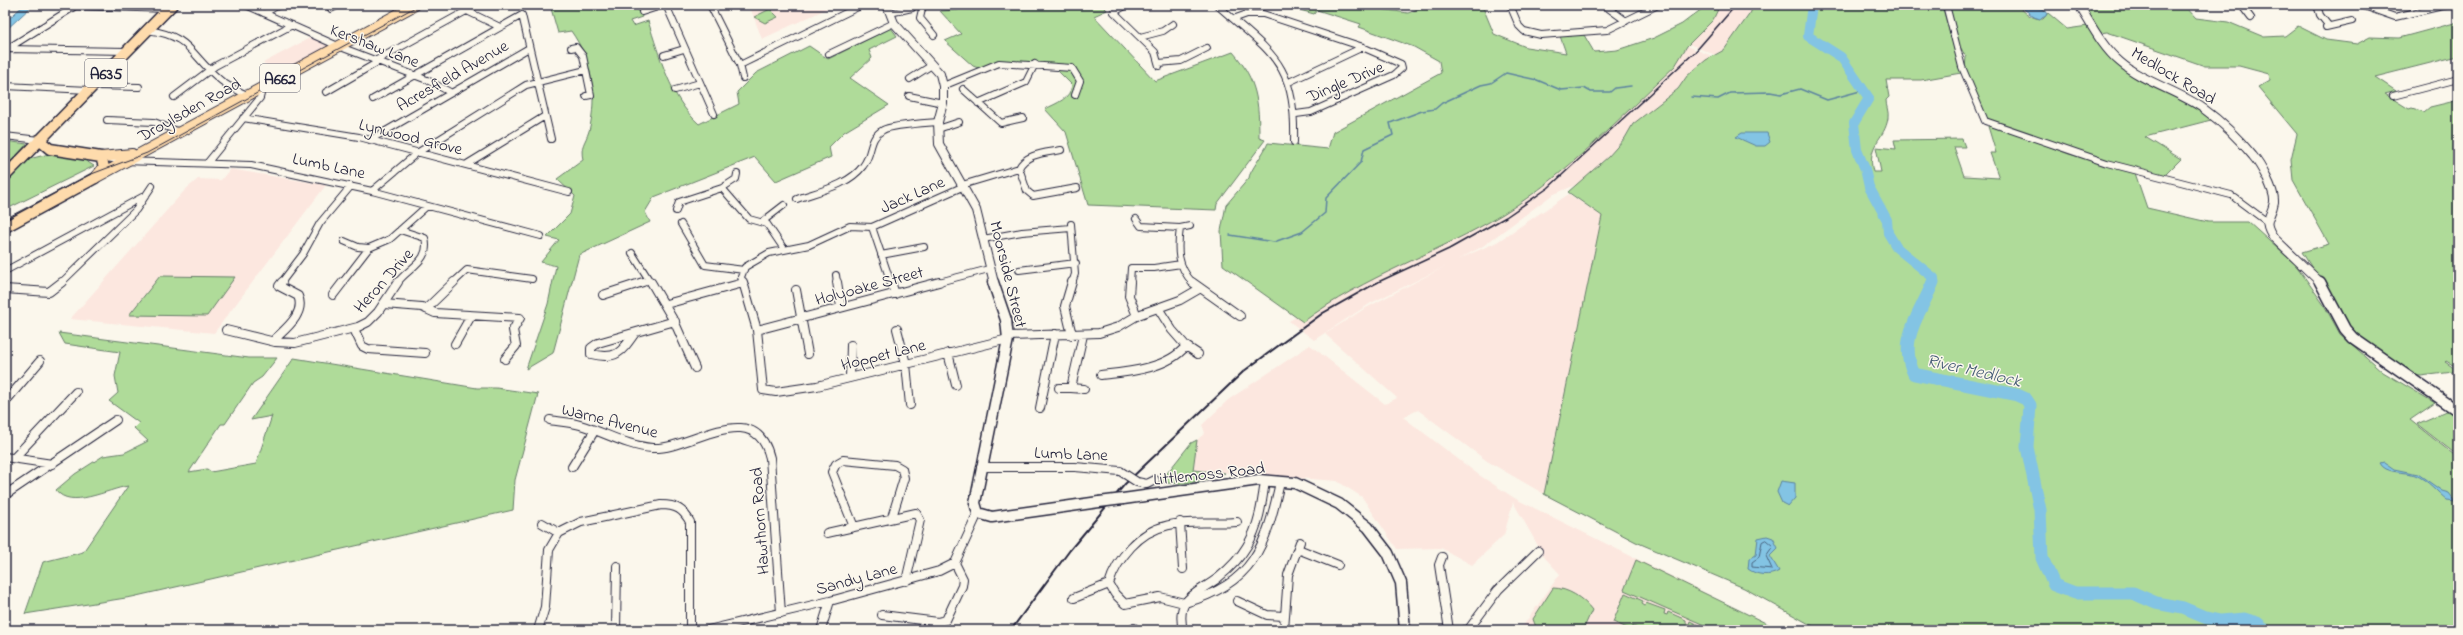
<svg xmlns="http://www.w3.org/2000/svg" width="2463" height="635" font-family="'Indie Flower',sans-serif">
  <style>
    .built { fill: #fce7df }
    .green { fill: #afdb99; stroke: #687e6a }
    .water { fill: #83c4e4; stroke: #5c83a0 }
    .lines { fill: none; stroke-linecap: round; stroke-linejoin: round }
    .shore { stroke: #49637f; stroke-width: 1 }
    .stream { stroke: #5c83a0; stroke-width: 1.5 }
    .river-far1 { stroke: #83c4e4; stroke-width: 10 }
    .river { stroke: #83c4e4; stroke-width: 13 }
    .minor-far1-casing { stroke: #22223b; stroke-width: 8 }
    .minor-casing { stroke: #22223b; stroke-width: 10 }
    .tertiary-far1-casing { stroke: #22223b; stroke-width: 10 }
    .tertiary-casing { stroke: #22223b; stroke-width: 13 }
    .primary-casing { stroke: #22223b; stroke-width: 12 }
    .trunk-casing { stroke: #22223b; stroke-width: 13 }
    .minor-far1 { stroke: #fbf7ec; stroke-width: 6 }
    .minor { stroke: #fbf7ec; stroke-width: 8 }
    .tertiary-far1 { stroke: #fbf7ec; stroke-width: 8 }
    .tertiary { stroke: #fbf7ec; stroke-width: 10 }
    .primary { stroke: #fedbac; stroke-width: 10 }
    .trunk { stroke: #fedbac; stroke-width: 10 }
    .tram { stroke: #22223b; stroke-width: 1 }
    .rail-far1 { stroke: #22223b; stroke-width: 1.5 }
    .rail { stroke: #22223b; stroke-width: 2 }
    .minor-bridge-casing { stroke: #22223b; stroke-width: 10; stroke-linecap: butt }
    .tertiary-bridge-casing { stroke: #22223b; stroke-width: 13; stroke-linecap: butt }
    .minor-bridge { stroke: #fbf7ec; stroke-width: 8 }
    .tertiary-bridge { stroke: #fbf7ec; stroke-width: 10 }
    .labels { text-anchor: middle; stroke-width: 3; stroke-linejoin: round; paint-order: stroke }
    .shield { fill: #fbf7ec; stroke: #636270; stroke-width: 1 }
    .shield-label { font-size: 16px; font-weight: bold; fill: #22223b }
    .street-label { font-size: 17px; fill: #22223b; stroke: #fbf7ec }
    .water-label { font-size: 18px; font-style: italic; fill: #445b76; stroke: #fbf7ec }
  </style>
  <rect width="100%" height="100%" fill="#fbf7ec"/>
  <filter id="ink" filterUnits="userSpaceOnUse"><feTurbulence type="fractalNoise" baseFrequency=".025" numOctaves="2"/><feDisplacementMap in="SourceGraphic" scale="8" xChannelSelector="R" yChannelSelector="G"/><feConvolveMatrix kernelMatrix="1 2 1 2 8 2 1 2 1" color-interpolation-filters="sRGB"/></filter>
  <g filter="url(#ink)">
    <path class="built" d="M762 5H835L762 39 751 10Z
      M1720 5H1751L1753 9 1724 50 1715 55 1689 44 1713 20Z
      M319 33 337 42 281 73 263 63Z
      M1687 46 1712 56 1687 76 1678 89 1633 124 1625 138 1608 157 1580 183 1552 195 1483 246 1459 259 1497 242 1569 194 1602 216 1544 494 1487 461 1418 410 1403 417 1479 475 1516 499 1780 630H1520L1560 574 1545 558 1513 502 1504 535 1472 565 1441 548 1397 549 1362 497 1337 481 1193 470 1197 440 1205 433 1202 425 1228 400 1310 345 1385 404 1397 398 1325 334 1364 309 1446 266 1371 303 1314 340 1289 321 1340 292 1451 242 1537 192 1675 66Z
      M230 169 326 185 214 333 70 319 185 190 198 179 221 180Z"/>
    <path class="green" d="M550 5H638L642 17 630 21 633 26 648 21C660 57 670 98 699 124L739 104 737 92 756 73 809 46 828 59 891 28 897 36 869 50 872 58 850 78 889 105 844 132 829 147 831 157 776 181 755 157 654 197 645 212 650 222 579 255 553 353 526 369 548 304 556 266 541 262 559 240 547 237 570 214 575 196 557 179 583 160C580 145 585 144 589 131 598 94 592 61 571 31L558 33Z
      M957 5H1102L1107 10 1094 16 1155 81 1233 52C1257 80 1259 102 1259 138L1265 140 1217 204 1216 210 1088 205 1066 132 1045 109C1057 103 1070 99 1072 85L1057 70 1007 65 984 70 973 66 945 41 961 34 940 11 958 10Z
      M1282 5H1352L1408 13 1428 5H1482L1494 34 1526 47 1566 53 1560 36 1584 35 1594 52 1617 50 1654 38 1682 24 1707 5H1720L1713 20 1687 46 1675 66C1619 118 1568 174 1503 214 1438 253 1364 276 1303 322L1223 265 1221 231 1226 205 1249 178C1249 172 1264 153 1268 143L1328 149 1333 132 1441 73 1439 61 1414 47 1359 27 1361 24 1317 10 1314 14Z
      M1751 5H1942L1961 73 1921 80H1886L1889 97 1886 100C1886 107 1889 111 1888 118 1885 140 1866 143 1873 172H1881L1876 147 1896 149 1894 140 1962 139 1965 147H1954L1964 176 1999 178 1990 153H1996L1987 123 2069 154 2135 173 2147 208 2208 222H2248L2296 265 2324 305 2340 334 2383 372 2435 403 2410 420 2458 458V630H1820L1744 588 1636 542 1544 494 1602 216 1568 192 1608 157 1625 138 1633 124 1678 89 1687 76 1706 60 1724 50 1751 12Z
      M1949 5H2017C2025 13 2032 19 2043 19L2048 13 2067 29 2088 26 2103 49 2183 97 2211 120 2145 137 2181 159 2161 179 2060 148 1984 117 1965 70 1966 57 1959 45Z
      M2083 5H2184L2196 18 2228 22 2264 37 2285 36 2298 26 2326 40 2357 44 2370 37 2399 38 2458 22V56L2375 77 2396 91 2385 94 2409 109 2412 108 2424 112 2430 107 2455 101 2458 102V368L2446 361 2445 362 2454 368 2453 372 2421 376 2409 375 2350 329 2302 252 2329 244 2293 180 2291 159 2297 134 2258 87 2270 80 2269 74 2239 66H2205L2107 32 2100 33Z
      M770 9 778 17 765 23 754 17Z
      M5 141 27 144 5 168Z
      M49 154 83 159 94 166 5 210V181L29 159Z
      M160 276 235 277 207 316 129 315Z
      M59 333 249 358H277L262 377 253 383 225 424H221L189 472 207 469 211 472 256 464 272 416 251 420 294 358 477 388H496L538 394 515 480 513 510 132 597 25 614 43 562 83 552 128 486C108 489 70 510 56 490L75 474 103 456 124 453 148 441 134 428 139 423 109 401 118 393 115 376 120 352 65 344Z
      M2449 410 2458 416V456L2417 424Z
      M1197 440 1193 470 1225 473C1206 481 1181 486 1160 482L1191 443Z
      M1636 560 1780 630H1710L1711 628 1624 590Z
      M1553 588C1568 588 1583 598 1592 610L1583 630H1537L1533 619Z
      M1625 593 1643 601 1642 604 1645 606 1646 603 1665 610 1664 614 1667 615 1668 612 1686 620V623L1689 624 1690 621 1708 630H1636L1637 628 1633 626 1632 630 1613 622Z"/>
    <path class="water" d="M24 5H33L5 31V22Z
      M2019 5H2037L2047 12 2046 16 2040 19 2034 17Z
      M1742 133H1767L1770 142 1765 146H1756L1736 137Z
      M2384 462 2394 469 2418 474 2442 491 2449 493 2455 501 2447 500C2437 492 2428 480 2415 475 2404 471 2385 474 2380 463Z
      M1781 481 1795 483V498L1788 506 1782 503 1777 492Z
      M1767 536 1773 538 1778 548 1770 556 1779 571C1770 577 1756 575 1748 569L1749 559 1756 555 1758 538Z"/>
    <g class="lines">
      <path class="shore" d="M1766 540 1773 546 1766 556 1772 569 1752 567V562L1759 557 1762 542Z"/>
      <path class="stream" d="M1691 97 1718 99 1730 93 1770 92 1781 94 1800 89 1827 100 1864 90
        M1230 235 1274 242 1302 232 1325 213 1326 198 1361 162 1364 149 1393 135 1390 123 1422 111 1435 109 1442 103 1481 85 1491 83 1506 73 1537 80 1561 90 1584 88 1591 92H1610L1615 88 1631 86"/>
      <path class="river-far1" d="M1812 5 1808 36 1841 57 1869 98 1854 123 1857 150 1865 169 1869 187 1887 220 1888 233 1897 248 1934 278 1933 283"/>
      <path class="river" d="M1933 282C1921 313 1897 339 1914 374L2017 395 2026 399 2030 405 2027 447 2040 510 2042 558 2054 585 2075 593H2133L2156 603 2183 608 2207 618 2221 621 2244 619 2257 623 2265 630"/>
      <defs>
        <path id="minor-far1" d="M246 5 338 46 427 80 450 92
          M666 5 714 114
          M710 5 740 65 743 78
          M923 5 920 18 934 35
          M1127 5 1114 12 1155 52 1159 66
          M1217 5C1272 54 1296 62 1294 142
          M1510 5 1519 26 1524 31 1541 35 1607 30 1658 5
          M1604 5 1626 21
          M1946 5 1962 67 1985 121 2107 163 2231 195
          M2236 5 2242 6 2251 18
          M2317 5 2320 15 2328 25
          M2361 5 2395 17 2447 5
          M75 6 168 9
          M331 9 339 5
          M467 11 500 27
          M642 12 664 5
          M264 13 279 5
          M890 13 912 8
          M1233 19 1247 14H1263L1360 46 1401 64 1402 68 1394 75 1311 112 1296 114
          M2326 27 2352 21
          M147 30C191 36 189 53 218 78 226 86 237 90 247 95
          M1140 37 1163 31 1173 24
          M571 48 576 47 583 56 591 95 586 96
          M6 49 127 51
          M7 49 77 5
          M829 54 894 23
          M664 55 684 49
          M375 61 477 5
          M1159 63 1181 61 1207 48
          M740 65 862 5
          M910 79 932 65
          M1289 82 1363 47
          M5 86 89 90
          M94 86 139 87
          M943 86 999 63 1072 68 1080 81 1075 95
          M963 89 1001 123 1023 118
          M675 90 700 83
          M326 92 378 62
          M909 96 943 103
          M2393 96 2458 79
          M174 97 215 66 292 25
          M373 99 522 15 551 139
          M978 103 1026 82 1035 64
          M243 118 359 137 569 192
          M107 120 154 122 180 132
          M938 129 959 122
          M5 136 39 140
          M370 140 529 48
          M107 158 123 161 251 165 372 191 541 236
          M208 162 260 98 261 94 256 90
          M467 164 545 116
          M1019 168 1027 191 1033 196 1077 188
          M962 185 1019 168C1026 153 1047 153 1061 150
          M722 188 736 179 737 174
          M372 191 417 153 526 85 586 70
          M146 195 152 186
          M2235 198 2266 221
          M797 199C819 191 848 186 863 166 873 154 868 138 883 130 891 125 927 123 938 122
          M676 211 679 202 722 188 749 219 767 224 784 249
          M1136 219 1141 226 1180 228 1190 226
          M762 222 784 205
          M681 224 705 265 744 270
          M1071 224 1075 274 1072 283
          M872 227 891 283
          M1180 228C1177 250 1177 266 1193 283
          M983 239 1022 232 1071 228
          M344 241 358 247 369 248
          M632 253 651 283
          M881 255 924 247
          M1019 270 1076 263
          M5 271 146 195 136 210 61 283
          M836 275 837 283
          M281 283 303 254 320 223 351 186
          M342 283 369 248 390 239 427 206
          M397 283C409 267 431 261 425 238L400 230
          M453 283 467 270 532 279
          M640 283 650 280
          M743 283 741 277 745 267 769 253 809 245 850 226 872 227 962 187
          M935 283 989 269
          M1130 283 1131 268H1154L1181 264"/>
        <path id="minor" d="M651 282 675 323 695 368
          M743 282 757 330 763 390 776 392 817 386 1008 339
          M837 282 841 307
          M891 282 895 294
          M1130 282 1129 296 1137 316
          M1192 282 1240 316
          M5 289 49 292 62 282
          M796 290 808 354
          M333 295 343 282
          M603 295 643 282
          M384 304 422 307 435 313 520 318 513 330 516 346 505 359
          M666 304 743 283
          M426 309 454 282
          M354 329 362 346 368 349 425 353
          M897 329 906 364 910 405
          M226 330 275 342 295 343 358 327 368 322 378 312 398 282
          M757 330 939 282
          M635 333C621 353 616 360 591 354V348L598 343 675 321
          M1072 335 1065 306 1072 282
          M1083 335 1071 388 1084 389
          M1009 336 1099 333 1118 327 1138 315 1180 300 1199 289
          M274 340C285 329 306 314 298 296L279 286 282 282
          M455 344 471 316
          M1186 346 1198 354
          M948 353 956 385
          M1101 375C1129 372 1167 369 1186 346L1172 330 1158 308
          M850 377 851 345
          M1059 388H1071
          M5 402 40 361
          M1040 408 1055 334
          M550 420C560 422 570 422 580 425 604 432 627 446 652 448 689 451 755 395 770 458L781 613
          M5 457 52 464
          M14 458 76 392
          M572 467 595 430
          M981 467H1075L1120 471
          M1137 482 1147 484 1155 480
          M5 495 116 420
          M1180 522 1183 569
          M542 523 559 533
          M854 527 832 472 836 464 843 460 895 465 902 469 904 478 892 517
          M827 533 916 513 920 520 906 581
          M1298 549 1338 565
          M1442 557 1439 565 1449 630
          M1074 598 1109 584
          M1237 601 1267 615 1284 616
          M1184 603 1160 597 1125 604 1115 594 1109 584C1113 570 1121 558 1131 547 1161 514 1197 525 1237 522
          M1185 603C1253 584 1266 547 1280 482
          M882 615 938 622 946 620 962 586 963 579 955 563
          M1134 628V630
          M538 630 545 607 549 550 559 533 581 522 661 505C676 505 683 509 690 522V630
          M616 630 617 566
          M708 630 830 601 939 571 955 563 978 513
          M821 630 830 601
          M1183 630C1175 597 1197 594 1218 578 1229 569 1240 558 1247 546 1259 526 1262 503 1265 481
          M1284 630 1288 575 1300 542
          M1465 630 1469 629 1498 590 1538 551"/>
        <path id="tertiary-far1" d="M887 5 894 23 940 74 943 86V103L938 122 939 144 976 210 994 283
          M2079 5C2091 24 2102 47 2120 62 2143 82 2179 91 2204 109 2222 122 2239 139 2253 156 2260 164 2275 190 2274 202 2271 220 2261 219 2274 238L2321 283"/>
        <path id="tertiary" d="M993 282 1006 320 1008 339 975 503 978 513 992 517 1099 502
          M2320 282 2345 329 2353 338 2458 411
          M1123 499 1259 480 1295 483 1339 504 1368 527 1388 553 1401 583 1405 630"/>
        <path id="primary" d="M101 157 132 154
          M95 178 415 5"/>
        <path id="trunk" d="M5 176 172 5
          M5 227 95 178 104 167 101 157 50 149 39 140"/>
      </defs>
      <use href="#minor-far1" class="minor-far1-casing"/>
      <use href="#minor" class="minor-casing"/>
      <use href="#tertiary-far1" class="tertiary-far1-casing"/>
      <use href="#tertiary" class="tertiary-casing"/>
      <use href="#primary" class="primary-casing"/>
      <use href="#trunk" class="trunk-casing"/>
      <use href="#minor-far1" class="minor-far1"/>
      <use href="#minor" class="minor"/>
      <use href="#tertiary-far1" class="tertiary-far1"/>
      <use href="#tertiary" class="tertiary"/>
      <use href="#primary" class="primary"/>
      <use href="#trunk" class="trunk"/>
      <path class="tram" d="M5 219 89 175 147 153 419 5"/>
      <path class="rail-far1" d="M1376 283 1449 249 1506 217 1548 188 1695 52 1736 5"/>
      <path class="rail" d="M1011 630 1070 550 1125 484 1244 371 1323 313 1378 282"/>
      <defs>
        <path id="minor-bridge" d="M1120 471 1137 482"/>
        <path id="tertiary-bridge" d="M1099 502 1123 499"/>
      </defs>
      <use href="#minor-bridge" class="minor-bridge-casing"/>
      <use href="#tertiary-bridge" class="tertiary-bridge-casing"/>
      <use href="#minor-bridge" class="minor-bridge"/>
      <use href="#tertiary-bridge" class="tertiary-bridge"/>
    </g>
  </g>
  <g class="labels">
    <g class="shield">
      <rect x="85" y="59" width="42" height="28" rx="3"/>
      <rect x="260" y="64" width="40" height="28" rx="3"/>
    </g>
    <g class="shield-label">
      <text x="106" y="79">A635</text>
      <text x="280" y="84">A662</text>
    </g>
    <g class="street-label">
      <text transform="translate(375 45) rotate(21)" y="6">Kershaw Lane</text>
      <text transform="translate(452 75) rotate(-30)" y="6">Acresfield Avenue</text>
      <text transform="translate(2174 75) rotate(31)" y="6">Medlock Road</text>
      <text transform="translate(1345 81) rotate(-23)" y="6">Dingle Drive</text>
      <text transform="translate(189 109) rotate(-29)" y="6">Droylsden Road</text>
      <text transform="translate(411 136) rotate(14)" y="6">Lynwood Grove</text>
      <text transform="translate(329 165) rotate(12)" y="6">Lumb Lane</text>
      <text transform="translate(912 194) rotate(-24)" y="6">Jack Lane</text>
      <text transform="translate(1009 274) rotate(76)" y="6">Moorside Street</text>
      <text transform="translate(383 280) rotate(-48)" y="6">Heron Drive</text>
      <text transform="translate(869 285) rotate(-15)" y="6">Holyoake Street</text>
      <text transform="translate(883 354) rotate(-14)" y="6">Hoppet Lane</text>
      <text transform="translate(610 420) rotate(14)" y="6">Warne Avenue</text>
      <text transform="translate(1071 453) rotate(2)" y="6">Lumb Lane</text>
      <text transform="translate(1209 473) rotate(-6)" y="6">Littlemoss Road</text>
      <text transform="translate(759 521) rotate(-94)" y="6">Hawthorn Road</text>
      <text transform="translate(856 578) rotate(-15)" y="6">Sandy Lane</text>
    </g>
    <g class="water-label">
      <text transform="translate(1974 370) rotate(13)" y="6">River Medlock</text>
    </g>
  </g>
  <rect width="2463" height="635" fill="none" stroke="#fbf7ec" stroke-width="20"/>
  <rect x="10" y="10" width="2443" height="615" fill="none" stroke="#22223b" stroke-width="1.5" filter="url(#ink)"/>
</svg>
